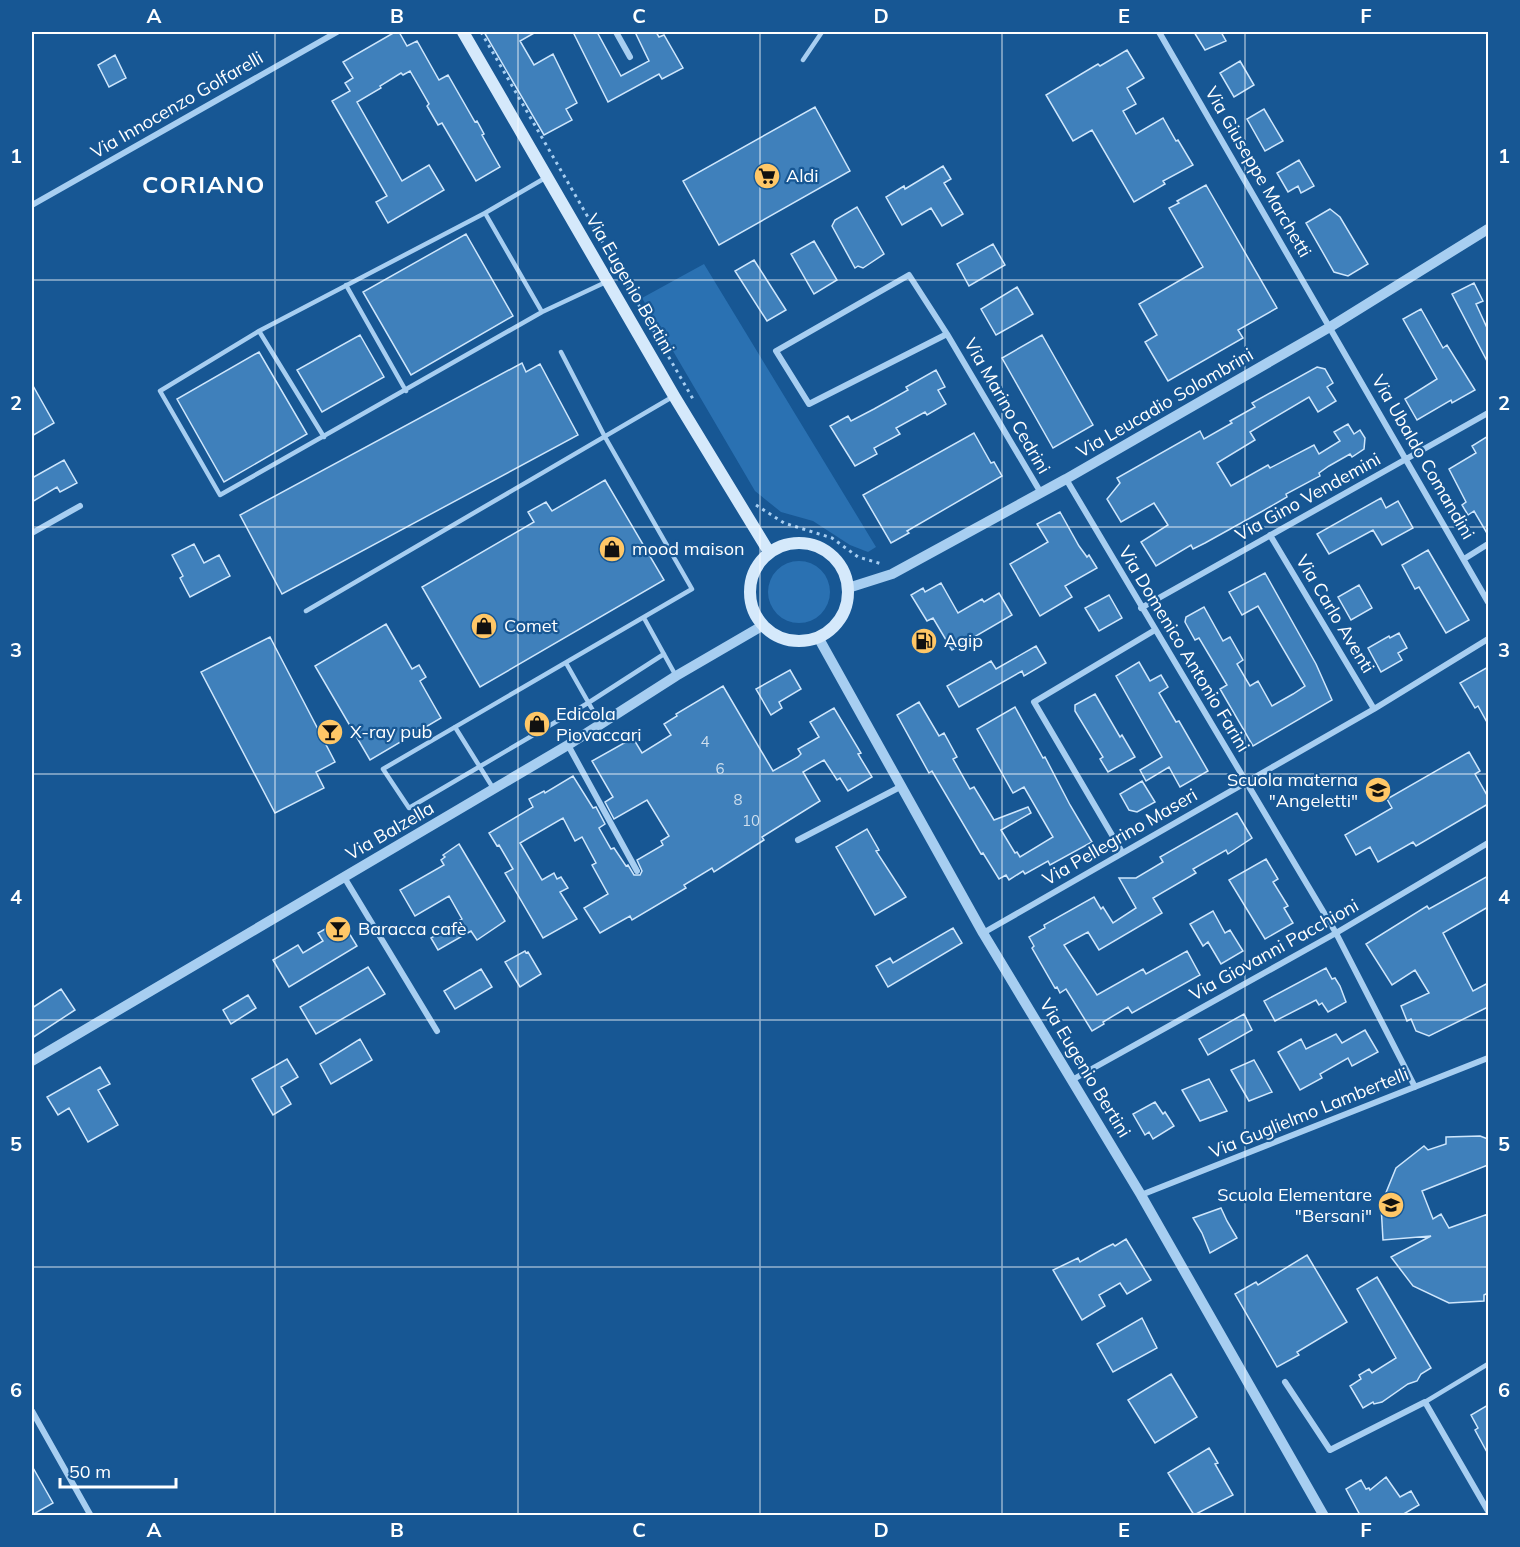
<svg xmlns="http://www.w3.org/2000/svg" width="1520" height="1547" font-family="Mulish,sans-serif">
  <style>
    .green { fill: #2a71b2 }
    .building { fill: #3f80bb; stroke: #cee6fc; stroke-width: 1.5 }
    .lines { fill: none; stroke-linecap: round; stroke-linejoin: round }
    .path { stroke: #a7cef1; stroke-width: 3; stroke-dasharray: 3 4.5; stroke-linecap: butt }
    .service { stroke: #a7cef1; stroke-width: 4.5 }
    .minor { stroke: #a7cef1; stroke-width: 6 }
    .tertiary { stroke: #a7cef1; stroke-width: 10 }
    .secondary { stroke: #d5e9fb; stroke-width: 12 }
    .grid { fill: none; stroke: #fff; stroke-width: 1.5; stroke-opacity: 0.55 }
    .labels { text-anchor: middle; stroke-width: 4.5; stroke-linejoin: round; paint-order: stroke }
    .number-label { font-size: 15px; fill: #cfdfee }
    .street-label { font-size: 18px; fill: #fff; stroke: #175794 }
    .poi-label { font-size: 18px; fill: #fff; stroke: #175794; text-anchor: start }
    .district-label { font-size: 24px; font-weight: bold; letter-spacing: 1.5px; fill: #fff; stroke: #175794 }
    .neatline { fill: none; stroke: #fff; stroke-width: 2 }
    .grid-label { font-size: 20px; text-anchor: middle; font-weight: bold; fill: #fff }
  </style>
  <rect width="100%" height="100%" fill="#175794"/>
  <path class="green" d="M704 264 876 547 868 552 850 545 813 521 781 512 755 491 642 298Z
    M768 592a31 31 0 1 1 62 0a31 31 0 1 1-62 0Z"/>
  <path class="building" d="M395 32H399L407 46 417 41 439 80 448 75 475 122 477 121 484 134 482 135 500 167 476 181 442 123 438 125 427 106 429 104 410 71 403 75 401 73 380 86 381 88 357 102 402 181 429 165 444 190 388 223 376 202 387 196 332 101 350 91 345 83 353 78 343 62Z
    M484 32H536L520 41 534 65 553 54 577 103 566 109 572 120 544 135Z
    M573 32H597L621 76 649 61 635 32H656L659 37 664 35 683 68 662 79 659 74 608 102Z
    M1194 32H1221L1226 41 1205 50Z
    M1127 50 1144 78 1127 88 1136 104 1123 111 1136 134 1163 118 1176 141 1178 140 1193 165 1163 181 1165 184 1134 202 1092 130 1073 141 1046 95 1098 64 1100 66Z
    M115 55 126 78 109 87 98 65Z
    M1240 61 1254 85 1234 97 1220 73Z
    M815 107 850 171 719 245 683 181Z
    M1264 109 1283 141 1265 151 1247 119Z
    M1299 160 1314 186 1301 193 1298 186 1288 192 1277 173Z
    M943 166 951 179 944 183 963 214 942 226 931 208 902 225 886 197 904 186 905 189Z
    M1206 185 1277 308 1238 330 1243 338 1168 381 1145 342 1157 335 1139 304 1203 267 1169 208 1179 203 1177 201Z
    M857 207 884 254 863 268 858 266 855 268 832 226 835 220Z
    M1330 209 1340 217 1368 264 1348 276 1334 272 1306 223Z
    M466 234 513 316 411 375 363 292Z
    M814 241 837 280 814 294 791 254Z
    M993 244 1005 265 969 286 957 264Z
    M754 260 786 310 767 321 735 271Z
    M1474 283 1483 301 1476 304 1488 330V363L1452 294Z
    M1017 287 1033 314 996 335 981 309Z
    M1421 309 1443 348 1447 345 1475 390 1452 403 1451 400 1417 420 1405 399 1437 379 1403 319Z
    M360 335 384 377 322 412 297 370Z
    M1042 335 1093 425 1053 448 1002 358Z
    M259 352 307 434 224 482 177 399Z
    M522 363 526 372 540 364 578 435 282 594 240 515Z
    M1317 367 1325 369 1333 383 1327 387 1336 401 1318 412 1309 397 1250 432 1255 440 1217 463 1231 486 1268 465 1270 468 1314 445 1319 454 1340 441 1334 432 1348 424 1354 434 1360 430 1365 438 1364 449 1352 457 1350 454 1329 466 1319 473 1320 476 1286 494 1287 497 1268 508 1205 543 1193 549 1191 545 1156 566 1141 542 1168 525 1154 503 1121 522 1107 499 1120 483 1117 478 1200 431 1204 439 1232 423 1230 421 1255 407 1252 403Z
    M936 370 945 387 938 390 946 404 927 415 925 412 896 428 900 434 874 448 877 454 855 466 830 426 848 416 851 421 874 409 908 390 906 387Z
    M32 384 54 423 32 436Z
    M974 433 991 463 994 462 1002 476 907 531 909 533 891 543 863 495Z
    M1488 436V535L1474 511 1468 515 1462 505 1466 502 1449 469 1476 453 1472 446Z
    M64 460 77 483 60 492 57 487 32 502V478Z
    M605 480 664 580 480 687 422 587 534 522 528 512 546 502 552 511Z
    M1381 498 1386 508 1398 501 1413 528 1382 545 1373 530 1329 554 1317 534Z
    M1060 512 1079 546 1087 557 1089 555 1097 568 1065 586 1072 597 1040 616 1010 564 1048 542 1037 524Z
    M194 544 204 563 219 555 230 576 190 597 180 578 183 576 172 555Z
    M1428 550 1469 620 1446 633 1419 587 1415 589 1402 565Z
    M1265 573 1316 664 1332 700 1253 746 1220 689 1227 685 1199 638 1195 640 1185 622 1186 617 1204 607 1223 641 1230 637 1243 660 1237 664 1250 686 1258 681 1272 706 1293 694 1305 686 1258 606 1242 615 1229 592Z
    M941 583 958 613 982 599 984 602 999 593 1012 615 952 650 933 618 927 621 911 595 923 588 925 592Z
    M1359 585 1372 608 1351 620 1338 597Z
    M1109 595 1122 618 1099 631 1085 608Z
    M386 624 412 669 419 665 426 677 420 681 441 718 370 760 315 666Z
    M1399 633 1407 648 1398 653 1402 660 1381 672 1368 648 1389 636 1390 638Z
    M270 637 335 762 316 772 324 788 275 813 201 672Z
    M1036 646 1046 663 1024 676 1022 671 959 707 947 686 991 661 996 669Z
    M1139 662 1150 681 1161 675 1168 687 1159 693 1176 722 1179 721 1208 771 1180 787 1169 767 1146 781 1140 770 1162 757 1116 676Z
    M1488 667V724L1478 706 1475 708 1460 683Z
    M790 670 801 689 779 702 782 708 771 715 756 689Z
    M723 686 773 771 798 757 801 754 798 749 819 737 810 722 834 708 861 753 858 754 872 777 848 791 840 778 837 780 824 760 803 772 820 801 762 837 764 840 731 861 714 872 712 868 684 885 686 888 632 920 630 916 600 933 584 908 608 894 592 865 596 863 582 837 575 841 563 818 520 843 542 880 554 873 557 879 561 877 568 888 560 892 577 919 543 938 505 873 513 869 499 845 497 846 489 833 533 807 529 799 544 791 545 793 573 776 593 808 596 807 605 824 599 828 611 849 614 848 626 866 628 865 634 875H640L642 871 637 860 663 845 661 841 669 836 647 800 614 819 605 802 613 797 592 761 633 738 642 753 671 735 664 724 677 716 676 714Z
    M1095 694 1120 737 1122 735 1135 757 1108 772 1100 759 1103 757 1075 711V705Z
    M919 702 939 736 944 733 957 757 953 759 970 789 974 787 994 820 1028 807 1031 813 1001 830 1015 853 1017 852 1020 857 1053 837 1024 787 1013 793 977 729 1015 707 1043 758 1045 757 1070 805 1092 842 1050 865 1048 861 1025 874 1023 871 1009 880 1006 875 999 879 983 853 981 854 932 771 929 773 897 715Z
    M1469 752 1480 771 1475 774 1488 797V804L1416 846 1413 842 1378 862 1370 847 1356 855 1345 835 1392 808 1387 799Z
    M1142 781 1155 802 1137 812 1129 810 1120 794Z
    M1237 813 1252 838 1228 854 1226 850 1193 869 1196 873 1153 898 1162 913 1099 950 1088 932 1064 945 1097 995 1143 969 1146 974 1187 951 1200 975 1132 1013 1128 1007 1103 1022 1104 1024 1092 1031 1066 989 1060 993 1057 987 1055 988 1032 948 1034 946 1029 937 1045 928 1044 925 1094 897 1101 909 1103 907 1113 923 1136 908 1119 878H1136L1163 862 1160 857Z
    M867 829 879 850 876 851 906 897 875 915 836 847Z
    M459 844 505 921 477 940 471 931 438 950 431 938 462 919 449 896 415 916 400 890 444 865 441 860 445 857 443 855Z
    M1266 859 1278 879 1273 882 1288 906 1284 908 1293 923 1265 939 1229 880Z
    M1488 876V907L1443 933 1473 991 1488 983V1007L1429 1036 1416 1031 1411 1019 1407 1021 1401 1006 1429 993 1415 970 1392 985 1366 944 1427 906 1429 909Z
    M1213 911 1225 933 1230 930 1243 951 1221 964 1208 942 1203 946 1190 924Z
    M341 920 357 946 289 987 273 960 298 945 303 953 323 941 318 933Z
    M953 928 962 943 888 987 876 966 890 958 893 963Z
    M525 951 526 953 528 952 541 974 520 987 505 962Z
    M368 967 385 994 316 1034 300 1007Z
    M1326 968 1332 979 1335 978 1340 986 1346 1002 1328 1012 1322 1003 1319 1005 1316 1000 1275 1021 1264 1001Z
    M481 969 492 987 455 1009 444 991Z
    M61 989 75 1010 32 1038V1008Z
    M248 995 256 1008 231 1024 223 1010Z
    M1244 1014 1252 1030 1208 1055 1199 1039Z
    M1365 1030 1378 1052 1352 1066 1348 1058 1320 1074 1322 1078 1300 1090 1278 1052 1301 1039 1306 1049 1336 1034 1342 1043Z
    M360 1039 372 1060 331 1084 320 1064Z
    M287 1059 298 1077 281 1087 291 1104 273 1115 252 1079Z
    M1254 1060 1272 1092 1249 1101 1231 1070Z
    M100 1067 110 1084 98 1090 118 1125 88 1142 69 1108 58 1115 47 1097Z
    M1209 1079 1227 1111 1200 1121 1182 1090Z
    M1155 1102 1163 1114 1165 1112 1174 1126 1153 1139 1149 1132 1145 1135 1133 1114Z
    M1480 1136 1488 1139V1165L1422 1191 1433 1219 1441 1214 1449 1228 1488 1214V1293L1484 1295V1301L1449 1303 1413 1286 1391 1257 1431 1236 1383 1240 1381 1205 1396 1168 1424 1146 1428 1150 1446 1144V1137Z
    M1221 1208 1227 1221 1237 1238 1210 1253 1202 1233 1193 1218Z
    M1126 1239 1151 1280 1127 1294 1120 1283 1099 1295 1105 1306 1082 1320 1053 1270 1078 1258 1080 1262 1101 1250 1113 1244 1115 1246Z
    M1307 1255 1347 1322 1297 1352 1299 1355 1277 1367 1235 1294 1256 1282 1258 1285Z
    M1377 1277 1431 1368 1421 1374 1417 1381 1408 1384 1382 1402 1374 1404 1373 1402 1363 1408 1350 1386 1361 1379 1359 1375 1369 1369 1372 1373 1396 1358 1357 1289Z
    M1142 1318 1157 1348 1113 1372 1097 1344Z
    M1171 1374 1197 1417 1155 1443 1128 1400Z
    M1488 1405V1454L1475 1430 1478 1428 1471 1415Z
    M1209 1448 1218 1463 1215 1464 1233 1495 1194 1515 1168 1473Z
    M32 1466 53 1503 32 1515Z
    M1386 1477 1400 1497 1411 1491 1419 1505 1402 1515H1360L1346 1489 1361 1480 1366 1489 1369 1488 1370 1490Z"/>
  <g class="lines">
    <path class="path" d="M481 32 693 399
      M756 505 784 523 832 538 858 557 882 564"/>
    <path class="service" d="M803 60 822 32
      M545 178 485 213 542 312 606 282
      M485 213 259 331 160 391 220 495 542 312
      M346 285 406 391
      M259 331 324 437
      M561 352 605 437 692 589 383 769 409 808 588 703 664 654
      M306 611 674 396
      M644 618 676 676
      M566 663 600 723
      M455 727 493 788
      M1425 1402 1488 1364"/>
    <path class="minor" d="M616 32 630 57
      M1159 32 1488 602
      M32 205 337 32
      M947 334 809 404 776 351 909 275 947 334 1041 493
      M1066 479 1336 933 1415 1087
      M32 533 80 506
      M1270 535 1374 709
      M1464 559 1488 544
      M1141 608 1488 413
      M568 745 637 871
      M798 840 902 786
      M1122 852 1034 702 1155 630
      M344 877 437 1031
      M983 933 1374 709 1488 639
      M1072 1080 1336 933 1488 843
      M1141 1195 1488 1058
      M1285 1382 1330 1450 1425 1402 1488 1511
      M32 1411 91 1516"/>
    <path class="tertiary" d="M848 588 892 574 1066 479 1330 327 1488 229
      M818 637 983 933 1141 1195 1324 1516
      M32 1061 568 745 676 676 762 626"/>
    <path class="secondary" d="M463 32 674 396 769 552
      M750 592a49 49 0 1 1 98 0a49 49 0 1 1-98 0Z"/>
  </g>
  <path class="grid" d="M275 32V1516M518 32V1516M760 32V1516M1002 32V1516M1245 32V1516M32 280H1488M32 527H1488M32 774H1488M32 1020H1488M32 1267H1488"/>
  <defs>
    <symbol id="supermarket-disc" viewBox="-11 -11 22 22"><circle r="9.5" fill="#ffc767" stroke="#175794"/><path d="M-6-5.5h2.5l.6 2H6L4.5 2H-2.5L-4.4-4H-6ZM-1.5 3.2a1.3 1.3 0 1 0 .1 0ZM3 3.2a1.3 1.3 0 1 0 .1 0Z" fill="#111"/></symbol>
    <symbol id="shop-disc" viewBox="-11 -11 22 22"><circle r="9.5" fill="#ffc767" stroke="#175794"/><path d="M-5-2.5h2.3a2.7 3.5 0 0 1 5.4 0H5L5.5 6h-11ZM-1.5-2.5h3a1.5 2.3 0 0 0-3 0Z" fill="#111"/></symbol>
    <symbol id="fuel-disc" viewBox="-11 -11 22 22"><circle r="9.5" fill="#ffc767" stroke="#175794"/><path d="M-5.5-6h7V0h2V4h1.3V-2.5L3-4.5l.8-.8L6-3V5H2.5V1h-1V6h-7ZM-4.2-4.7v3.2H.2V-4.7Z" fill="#111"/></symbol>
    <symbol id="bar-disc" viewBox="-11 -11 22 22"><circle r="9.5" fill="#ffc767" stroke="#175794"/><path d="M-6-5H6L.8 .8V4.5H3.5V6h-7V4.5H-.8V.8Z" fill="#111"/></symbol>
    <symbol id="school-disc" viewBox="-11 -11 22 22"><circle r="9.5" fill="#ffc767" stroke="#175794"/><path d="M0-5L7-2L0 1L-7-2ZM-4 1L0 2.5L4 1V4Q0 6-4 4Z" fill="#111"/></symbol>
  </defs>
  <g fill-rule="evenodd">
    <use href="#supermarket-disc" x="752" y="161" width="30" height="30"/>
    <use href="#shop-disc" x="597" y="534" width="30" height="30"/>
    <use href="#shop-disc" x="469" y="611" width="30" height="30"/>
    <use href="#fuel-disc" x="909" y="626" width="30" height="30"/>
    <use href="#shop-disc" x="522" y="709" width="30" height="30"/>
    <use href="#bar-disc" x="315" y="717" width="30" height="30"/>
    <use href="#school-disc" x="1363" y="775" width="30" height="30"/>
    <use href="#bar-disc" x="323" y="914" width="30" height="30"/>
    <use href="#school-disc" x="1376" y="1190" width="30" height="30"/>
  </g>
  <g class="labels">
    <g class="number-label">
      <text x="705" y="747">4</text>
      <text x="720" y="774">6</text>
      <text x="738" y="805">8</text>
      <text x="751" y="826">10</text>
    </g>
    <g class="street-label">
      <text transform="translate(177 105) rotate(-30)" y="6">Via Innocenzo Golfarelli</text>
      <text transform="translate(1258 172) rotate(60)" y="6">Via Giuseppe Marchetti</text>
      <text transform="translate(630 284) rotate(60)" y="6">Via Eugenio Bertini</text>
      <text transform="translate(1165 403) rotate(-30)" y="6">Via Leucadio Solombrini</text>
      <text transform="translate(1007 406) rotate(60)" y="6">Via Marino Cedrini</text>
      <text transform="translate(1423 457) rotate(60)" y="6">Via Ubaldo Comandini</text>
      <text transform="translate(1308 497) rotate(-29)" y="6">Via Gino Vendemini</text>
      <text transform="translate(1335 614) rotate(59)" y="6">Via Carlo Aventi</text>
      <text transform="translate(1184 649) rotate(59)" y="6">Via Domenico Antonio Farini</text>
      <text transform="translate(390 831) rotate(-30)" y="6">Via Balzella</text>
      <text transform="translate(1120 837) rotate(-30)" y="6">Via Pellegrino Maseri</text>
      <text transform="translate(1274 950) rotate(-29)" y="6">Via Giovanni Pacchioni</text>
      <text transform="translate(1085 1068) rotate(59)" y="6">Via Eugenio Bertini</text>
      <text transform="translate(1309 1113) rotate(-22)" y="6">Via Guglielmo Lambertelli</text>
    </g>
    <g class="poi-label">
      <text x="786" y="182">Aldi</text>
      <text x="632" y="555">mood maison</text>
      <text x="504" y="632">Comet</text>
      <text x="944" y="647">Agip</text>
      <text x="556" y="720">Edicola<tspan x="556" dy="21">Piovaccari</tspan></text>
      <text x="350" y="738">X-ray pub</text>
      <text x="1358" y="786" text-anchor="end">Scuola materna<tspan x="1358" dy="21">"Angeletti"</tspan></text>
      <text x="358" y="935">Baracca cafè</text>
      <text x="1372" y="1201" text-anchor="end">Scuola Elementare<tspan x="1372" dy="21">"Bersani"</tspan></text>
    </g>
    <g class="district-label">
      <text x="204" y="193">CORIANO</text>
    </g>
  </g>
  <rect width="1520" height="1547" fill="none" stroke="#175794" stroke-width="66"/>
  <path d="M60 1478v9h116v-9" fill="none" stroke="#ffffff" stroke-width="3"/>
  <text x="69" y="1478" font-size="18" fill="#ffffff" stroke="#175794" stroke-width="4.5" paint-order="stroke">50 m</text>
  <rect x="33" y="33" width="1454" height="1481" class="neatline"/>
  <g class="grid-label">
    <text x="154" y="23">A</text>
    <text x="397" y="23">B</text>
    <text x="639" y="23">C</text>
    <text x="881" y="23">D</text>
    <text x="1124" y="23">E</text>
    <text x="1366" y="23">F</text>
    <text x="16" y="163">1</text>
    <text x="1504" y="163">1</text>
    <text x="16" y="410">2</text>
    <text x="1504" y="410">2</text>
    <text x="16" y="657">3</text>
    <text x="1504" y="657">3</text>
    <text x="16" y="904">4</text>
    <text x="1504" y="904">4</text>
    <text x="16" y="1151">5</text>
    <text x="1504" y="1151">5</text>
    <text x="16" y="1397">6</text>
    <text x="1504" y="1397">6</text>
    <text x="154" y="1537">A</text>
    <text x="397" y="1537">B</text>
    <text x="639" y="1537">C</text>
    <text x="881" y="1537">D</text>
    <text x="1124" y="1537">E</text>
    <text x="1366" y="1537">F</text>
  </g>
</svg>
